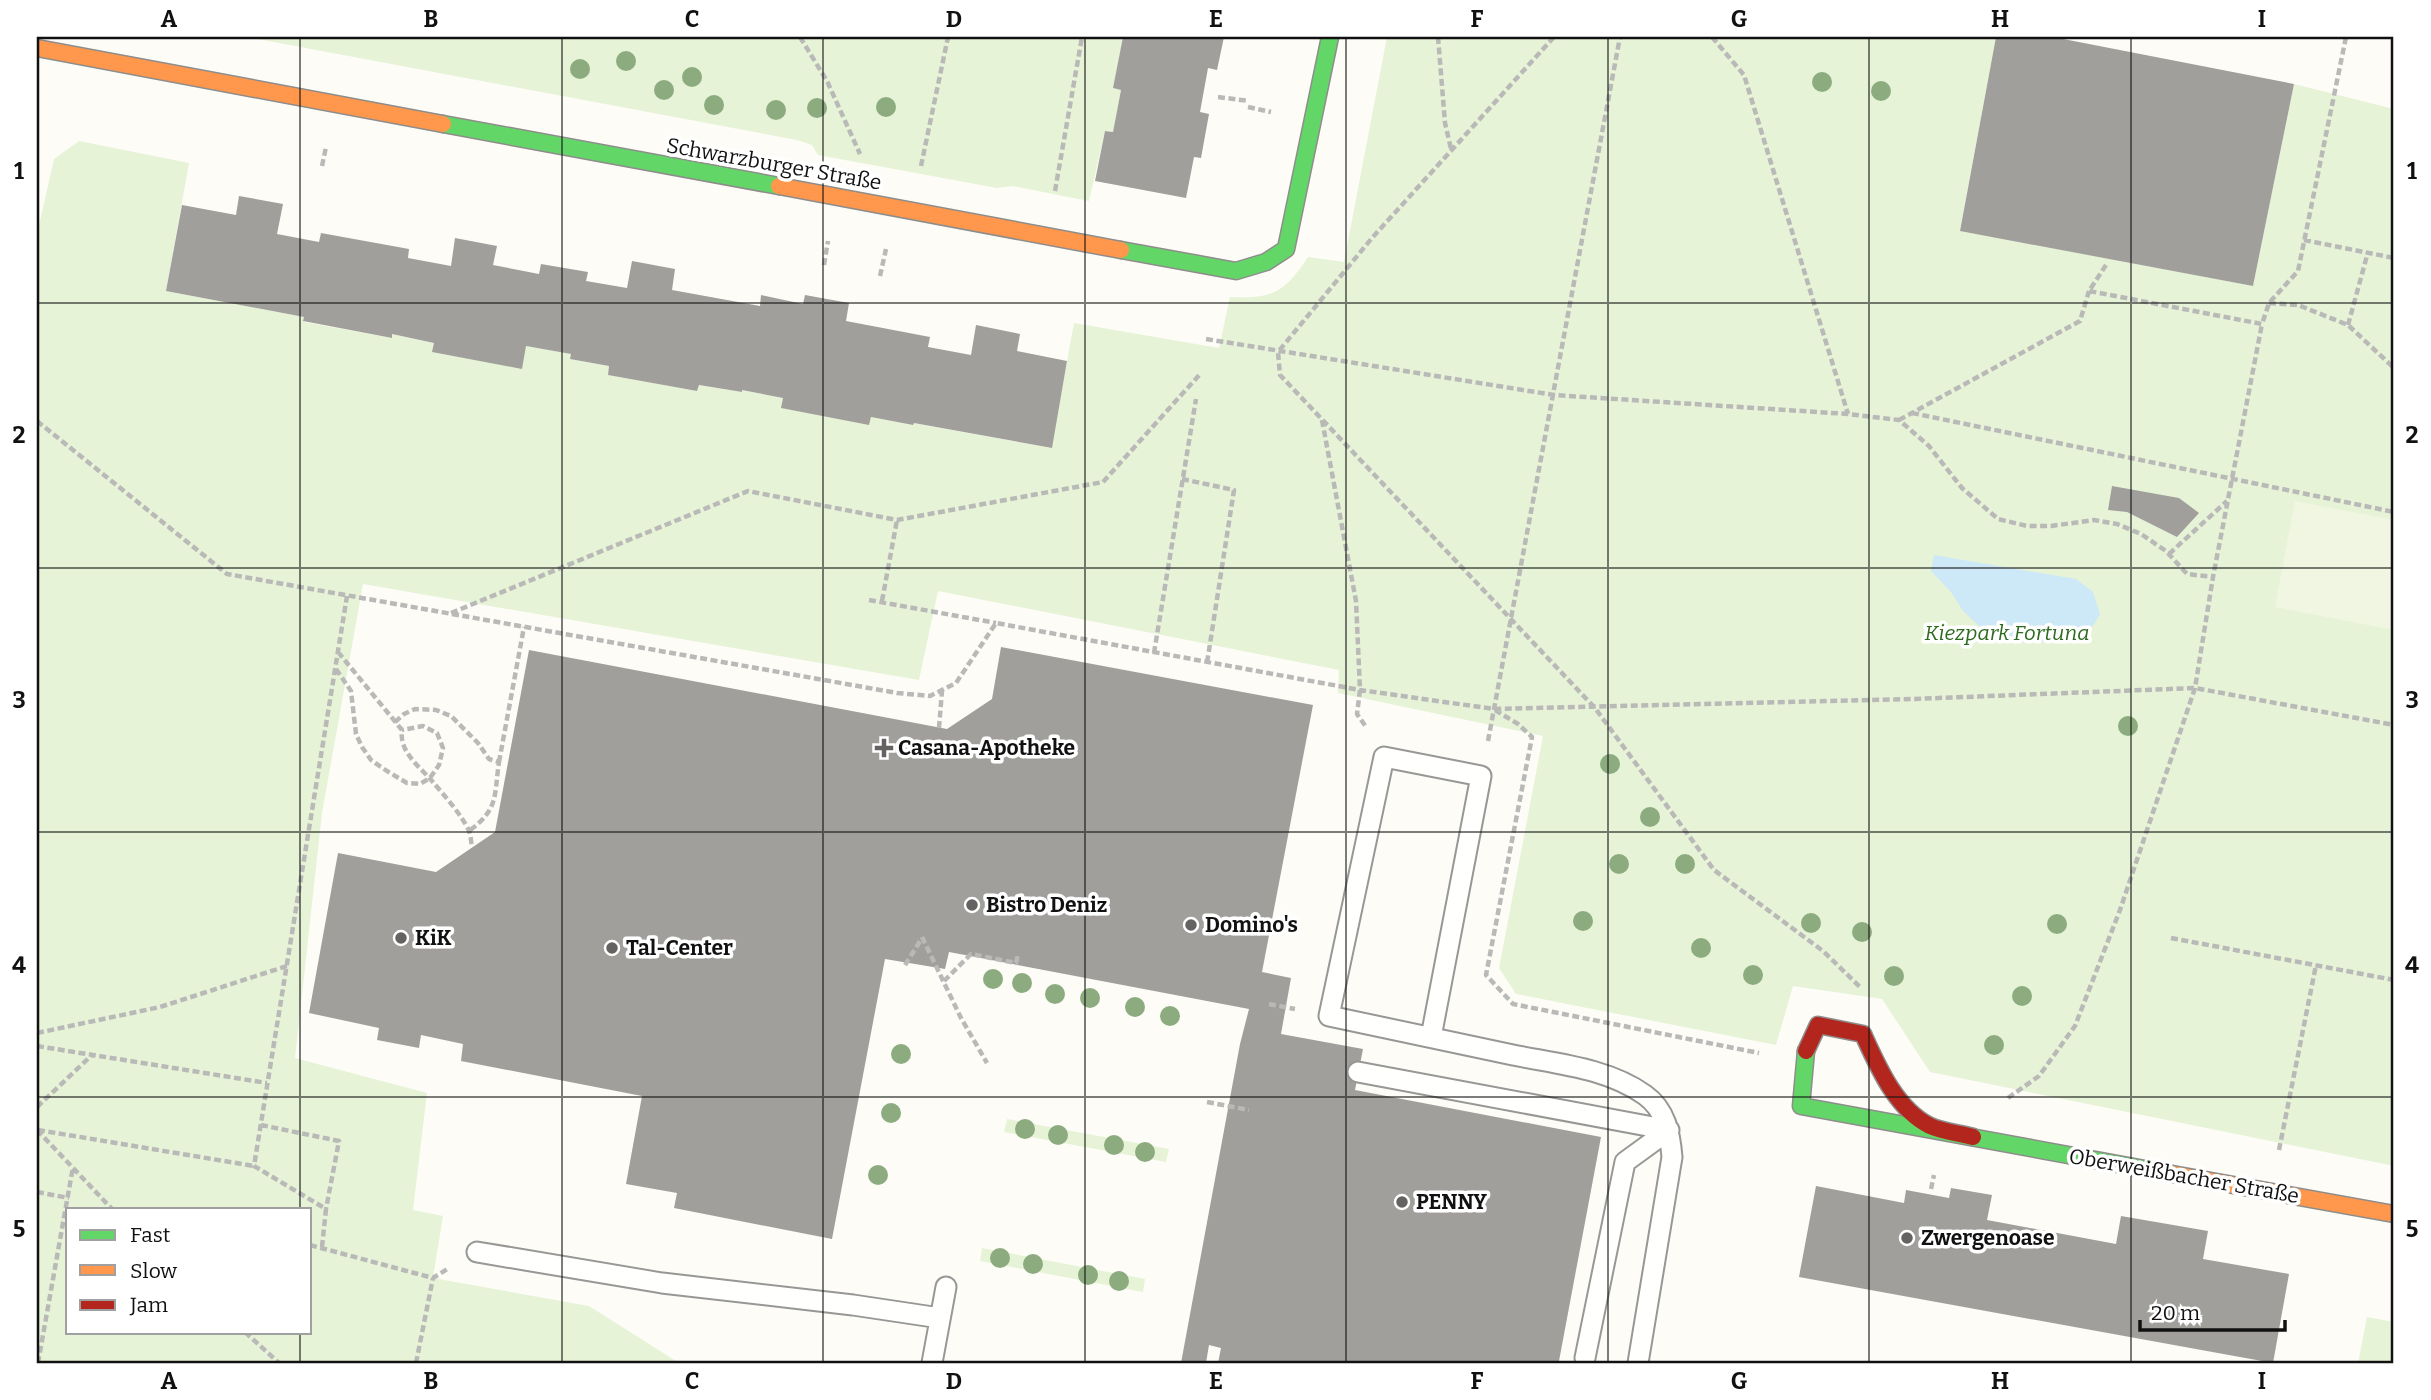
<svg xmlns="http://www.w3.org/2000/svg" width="2431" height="1400" font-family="Bitter,serif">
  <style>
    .green { fill: #e7f3d7; fill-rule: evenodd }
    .pitch { fill: #f0f6e1 }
    .water { fill: #cde8f7 }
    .building { fill: #a19f9c }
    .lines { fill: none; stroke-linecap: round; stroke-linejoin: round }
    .lane-casing { stroke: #979795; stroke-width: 23 }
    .fast-casing { stroke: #8e8d8b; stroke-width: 19 }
    .slow-casing { stroke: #8e8d8b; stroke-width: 19 }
    .jam-casing { stroke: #8e8d8b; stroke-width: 19 }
    .path { stroke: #b9b9b8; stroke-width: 4.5; stroke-dasharray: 7 3.5; stroke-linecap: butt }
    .lane { stroke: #fffffe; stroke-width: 19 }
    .fast { stroke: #63d668; stroke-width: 16 }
    .slow { stroke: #ff974d; stroke-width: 16 }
    .jam { stroke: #b3261e; stroke-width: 16 }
    .tree { fill: #8cac80 }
    .grid { fill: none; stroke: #111; stroke-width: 2; stroke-opacity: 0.55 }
    .poi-dot { fill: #646362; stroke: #fff; stroke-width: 2.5 }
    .labels { text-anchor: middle; stroke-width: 7; stroke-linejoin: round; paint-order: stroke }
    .street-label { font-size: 21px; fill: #111; stroke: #fff }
    .park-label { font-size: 21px; font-style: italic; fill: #2f6b1f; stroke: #fff }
    .poi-label { font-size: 21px; font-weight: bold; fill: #111; stroke: #fff; text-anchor: start }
    .neatline { fill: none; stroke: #111; stroke-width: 2.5 }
    .grid-label { font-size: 23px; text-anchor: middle; font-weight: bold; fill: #111 }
  </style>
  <rect width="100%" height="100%" fill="#fdfcf7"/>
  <path class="green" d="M248 37H1123L1114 88 1121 90 1113 132 1105 131 1089 201 1012 186 997 188 818 155 812 145 797 140Z
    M1387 37H1996L1960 230 2253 286 2294 84 2394 109V1166L1930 1072 1882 999 1793 986 1776 1045 1516 994 1499 968 1543 736 1338 693 1339 670 938 591 919 680 363 584 322 813 295 1058 427 1093 413 1210 443 1216 433 1278 589 1306 676 1361 675 1363H37V234L54 159 79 141 189 163 166 291 304 317V322L391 338 392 334 434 343 433 352 521 368 526 346 571 354V359L609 366 608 375 697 391 699 385 741 392 742 390 783 398 782 408 869 424 871 417 913 425 914 423 1051 448 1074 323 1219 348 1230 297C1273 299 1284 293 1308 257L1344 262ZM68 1209H310V1332H68Z
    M1007 1119 1169 1149 1166 1162 1004 1132Z
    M982 1248 1145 1279 1143 1292 980 1261Z
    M2367 1317 2394 1322V1363H2358Z"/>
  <path class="pitch" d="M2295 501 2394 520V630L2275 607Z"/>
  <path class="water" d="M1934 555 2076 579 2093 592 2100 614 2093 626 2060 642H2024L1979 626 1963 611 1951 592 1931 571Z"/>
  <path class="building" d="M1123 37H1224L1217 70 1208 68 1200 112 1209 114 1201 158 1194 157 1186 198 1095 181 1105 131 1113 132 1121 90 1113 88Z
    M1996 37H2053L2294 84 2253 286 1960 231Z
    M239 196 283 204 277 234 319 242 321 233 409 249 408 258 451 266 455 238 497 246 493 265 539 274 541 264 588 272 586 281 627 288 632 261 675 269 672 290 760 306 761 295 803 304 805 295 849 303 846 321 930 337 928 347 971 355 976 325 1020 334 1017 351 1067 361 1052 448 914 423 913 425 871 417 869 425 781 408 783 398 742 390V392L699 385 697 391 608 375 609 366 570 359 571 354 526 346 522 369 432 352 434 343 392 334V338L303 321 304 317 166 291 182 205 236 215Z
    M2112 486 2179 498 2199 513 2177 537 2127 512 2108 510Z
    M1001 647 1313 705 1262 972 1291 978 1281 1034 1363 1049 1355 1090 1601 1137 1559 1361 1566 1363H1218L1221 1348 1209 1345 1206 1363H1181L1240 1044 1249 1009 949 952 945 969 885 959 832 1239 674 1208 677 1193 626 1184 642 1096 461 1061 463 1044 421 1035 419 1048 377 1040 379 1028 309 1013 338 853 436 872 495 832 529 650 947 729 992 699Z
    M1816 1186 1904 1203 1906 1190 1949 1198 1951 1188 1992 1195 1987 1220 2116 1244 2121 1216 2208 1231 2203 1259 2289 1274 2273 1363 1799 1277Z"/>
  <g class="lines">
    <defs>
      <path id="lane" d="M1431 1037 1481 776 1384 757 1329 1016C1390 1029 1451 1042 1513 1055 1557 1064 1607 1068 1645 1095 1666 1110 1670 1134 1672 1157L1638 1363
        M1358 1072 1669 1130
        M477 1252 662 1283 853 1305 940 1318
        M1585 1358 1625 1162 1669 1130
        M932 1363 946 1287"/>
      <path id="fast" d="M443 124 779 186
        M1121 250 1236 271 1266 262 1286 249 1330 37
        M1806 1051 1801 1106 2172 1174"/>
      <path id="slow" d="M37 48 443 124
        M779 186 1121 250
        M2172 1174 2394 1214"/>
      <path id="jam" d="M1806 1051 1818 1025 1863 1034C1878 1067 1896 1109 1930 1126 1943 1132 1959 1133 1973 1137"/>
    </defs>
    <use href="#lane" class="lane-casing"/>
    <use href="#fast" class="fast-casing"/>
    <use href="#slow" class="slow-casing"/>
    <use href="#jam" class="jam-casing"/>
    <path class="path" d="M800 37 827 81 860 154
      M1438 37 1445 123 1451 149
      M1554 37 1372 238 1278 352 1280 375 1595 708 1714 870 1823 951 1860 987
      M1712 37 1744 75 1848 414
      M1218 97 1249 101
      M1248 107 1271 112
      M322 166 326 147
      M921 166 948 37
      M1055 191 1082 37
      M2304 240 2394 258
      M824 265 828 241
      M2106 265 2089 291 2262 324 2269 303 2298 271 2346 37
      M880 276 886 249
      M2269 303 2298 305 2348 325 2394 368
      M2348 325 2368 252
      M1206 339 1554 395 1848 414 1899 420 1929 446 1962 488 1998 519 2027 526H2051L2094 520 2117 524 2141 534 2166 551 2187 574 2213 577
      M1912 413 2394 512
      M1322 420 1356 601 1360 690 1357 714 1366 727
      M1899 420 2080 321 2089 291
      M37 421 227 574 897 693 930 696 956 683 996 623 1360 690 1494 709 1913 699 2195 688 2394 725
      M1182 479 1234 490 1207 663
      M2169 554 2227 501
      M869 600 996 623
      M882 601 897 520
      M451 613 748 491 897 520 1103 482 1201 373
      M338 652 402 730C399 752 419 766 432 781 443 794 462 815 469 831 471 836 471 842 472 847
      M1154 653 1196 399
      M336 669 351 691 356 734 362 747 371 760 387 771 407 783 420 784 430 778 439 765 443 748 437 733 423 726 402 730
      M1495 710 1518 724 1532 737 1486 975 1513 1004 1759 1053
      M395 722 404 714 415 709 436 710 451 716 478 743 489 759 499 762C494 796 499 809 469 831
      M939 728 942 691
      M1488 741 1620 37
      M499 762 524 627
      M922 937 961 1018 987 1063
      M2171 938 2394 980
      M905 965 922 938
      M944 981 971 954 1016 963 1018 955
      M1269 1004 1295 1009
      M37 1033 160 1007 287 966
      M37 1046 267 1083
      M2008 1098 2039 1076 2075 1026 2120 910 2195 688 2213 577 2262 324
      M1207 1102 1249 1110
      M37 1107 92 1055
      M261 1125 339 1141 326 1209
      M37 1130 112 1209
      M38 1130 254 1166
      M2279 1150 2316 965
      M1931 1189 1934 1175
      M37 1192 69 1198
      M310 1245 433 1278 449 1268
      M322 1247 326 1209 254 1166 347 596
      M245 1332 279 1363
      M38 1363 73 1167
      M416 1363 433 1278"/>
    <use href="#lane" class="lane"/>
    <use href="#fast" class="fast"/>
    <use href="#slow" class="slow"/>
    <use href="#jam" class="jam"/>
  </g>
  <g class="tree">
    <circle cx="626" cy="61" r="10"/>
    <circle cx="580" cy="69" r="10"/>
    <circle cx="692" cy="77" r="10"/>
    <circle cx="1822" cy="82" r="10"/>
    <circle cx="664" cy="90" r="10"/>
    <circle cx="1881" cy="91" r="10"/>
    <circle cx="714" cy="105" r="10"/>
    <circle cx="886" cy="107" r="10"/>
    <circle cx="817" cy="108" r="10"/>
    <circle cx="776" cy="110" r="10"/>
    <circle cx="2128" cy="726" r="10"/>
    <circle cx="1610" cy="764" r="10"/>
    <circle cx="1650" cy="817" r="10"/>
    <circle cx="1619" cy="864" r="10"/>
    <circle cx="1685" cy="864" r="10"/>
    <circle cx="1583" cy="921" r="10"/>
    <circle cx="1811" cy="923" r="10"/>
    <circle cx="2057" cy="924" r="10"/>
    <circle cx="1862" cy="932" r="10"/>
    <circle cx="1701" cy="948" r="10"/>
    <circle cx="1753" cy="975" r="10"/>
    <circle cx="1894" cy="976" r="10"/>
    <circle cx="993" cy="979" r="10"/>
    <circle cx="1022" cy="983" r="10"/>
    <circle cx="1055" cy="994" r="10"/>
    <circle cx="2022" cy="996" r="10"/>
    <circle cx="1090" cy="998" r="10"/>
    <circle cx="1135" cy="1007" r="10"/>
    <circle cx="1170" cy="1016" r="10"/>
    <circle cx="1994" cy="1045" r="10"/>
    <circle cx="901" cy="1054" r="10"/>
    <circle cx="891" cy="1113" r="10"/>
    <circle cx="1025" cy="1129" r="10"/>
    <circle cx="1058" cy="1135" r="10"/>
    <circle cx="1114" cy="1145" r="10"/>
    <circle cx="1145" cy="1152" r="10"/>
    <circle cx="878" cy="1175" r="10"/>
    <circle cx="1000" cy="1258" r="10"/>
    <circle cx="1033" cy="1264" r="10"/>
    <circle cx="1088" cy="1275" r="10"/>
    <circle cx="1119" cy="1281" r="10"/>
  </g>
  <path class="grid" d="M300 37V1209M562 37V1363M823 37V1363M1085 37V1363M1346 37V1363M1608 37V1363M1869 37V1363M2131 37V1363M37 303H2394M37 568H2394M37 832H2394M37 1097H2394M300 1332V1363"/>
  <g class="poi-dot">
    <path d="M880.5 737.5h7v7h7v7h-7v7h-7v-7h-7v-7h7z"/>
    <circle cx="972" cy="905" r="7"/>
    <circle cx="1191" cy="925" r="7"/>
    <circle cx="401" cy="938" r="7"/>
    <circle cx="612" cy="948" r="7"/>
    <circle cx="1402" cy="1202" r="7"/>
    <circle cx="1907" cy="1238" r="7"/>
  </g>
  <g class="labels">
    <g class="street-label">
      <text transform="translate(774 164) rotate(10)" y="7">Schwarzburger Straße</text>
      <text transform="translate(2184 1176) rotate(10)" y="7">Oberweißbacher Straße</text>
    </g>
    <g class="park-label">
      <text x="2007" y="640">Kiezpark Fortuna</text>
    </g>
    <g class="poi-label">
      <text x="898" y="755">Casana-Apotheke</text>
      <text x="986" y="912">Bistro Deniz</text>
      <text x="1205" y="932">Domino's</text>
      <text x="415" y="945">KiK</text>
      <text x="626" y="955">Tal-Center</text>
      <text x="1416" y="1209">PENNY</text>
      <text x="1921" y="1245">Zwergenoase</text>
    </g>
  </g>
  <rect width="2431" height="1400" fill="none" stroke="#ffffff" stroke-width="77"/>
  <rect x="66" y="1208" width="245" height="126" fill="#ffffff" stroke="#a0a0a0" stroke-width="2"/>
  <rect x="80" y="1230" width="35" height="10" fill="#63d668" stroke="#a0a0a0" stroke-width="2"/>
  <text x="130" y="1242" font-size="21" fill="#111111">Fast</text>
  <rect x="80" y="1265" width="35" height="10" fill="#ff974d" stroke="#a0a0a0" stroke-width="2"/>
  <text x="130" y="1278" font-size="21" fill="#111111">Slow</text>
  <rect x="80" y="1300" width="35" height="10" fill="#b3261e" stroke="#a0a0a0" stroke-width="2"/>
  <text x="130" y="1312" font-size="21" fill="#111111">Jam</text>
  <path d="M2140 1320v10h145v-10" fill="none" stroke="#111111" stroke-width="3.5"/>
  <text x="2151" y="1320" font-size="21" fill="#111111" stroke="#ffffff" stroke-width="5" paint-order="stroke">20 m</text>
  <rect x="38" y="38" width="2354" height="1324" class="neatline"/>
  <g class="grid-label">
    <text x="169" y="27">A</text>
    <text x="431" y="27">B</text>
    <text x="692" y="27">C</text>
    <text x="954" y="27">D</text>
    <text x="1216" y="27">E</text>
    <text x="1477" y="27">F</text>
    <text x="1739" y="27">G</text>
    <text x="2000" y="27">H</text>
    <text x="2262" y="27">I</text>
    <text x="19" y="179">1</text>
    <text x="2412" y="179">1</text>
    <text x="19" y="443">2</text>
    <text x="2412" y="443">2</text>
    <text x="19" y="708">3</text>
    <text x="2412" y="708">3</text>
    <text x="19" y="973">4</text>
    <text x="2412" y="973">4</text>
    <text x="19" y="1237">5</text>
    <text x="2412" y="1237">5</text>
    <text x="169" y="1389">A</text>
    <text x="431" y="1389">B</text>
    <text x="692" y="1389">C</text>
    <text x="954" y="1389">D</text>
    <text x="1216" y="1389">E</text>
    <text x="1477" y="1389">F</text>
    <text x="1739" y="1389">G</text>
    <text x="2000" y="1389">H</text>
    <text x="2262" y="1389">I</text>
  </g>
</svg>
